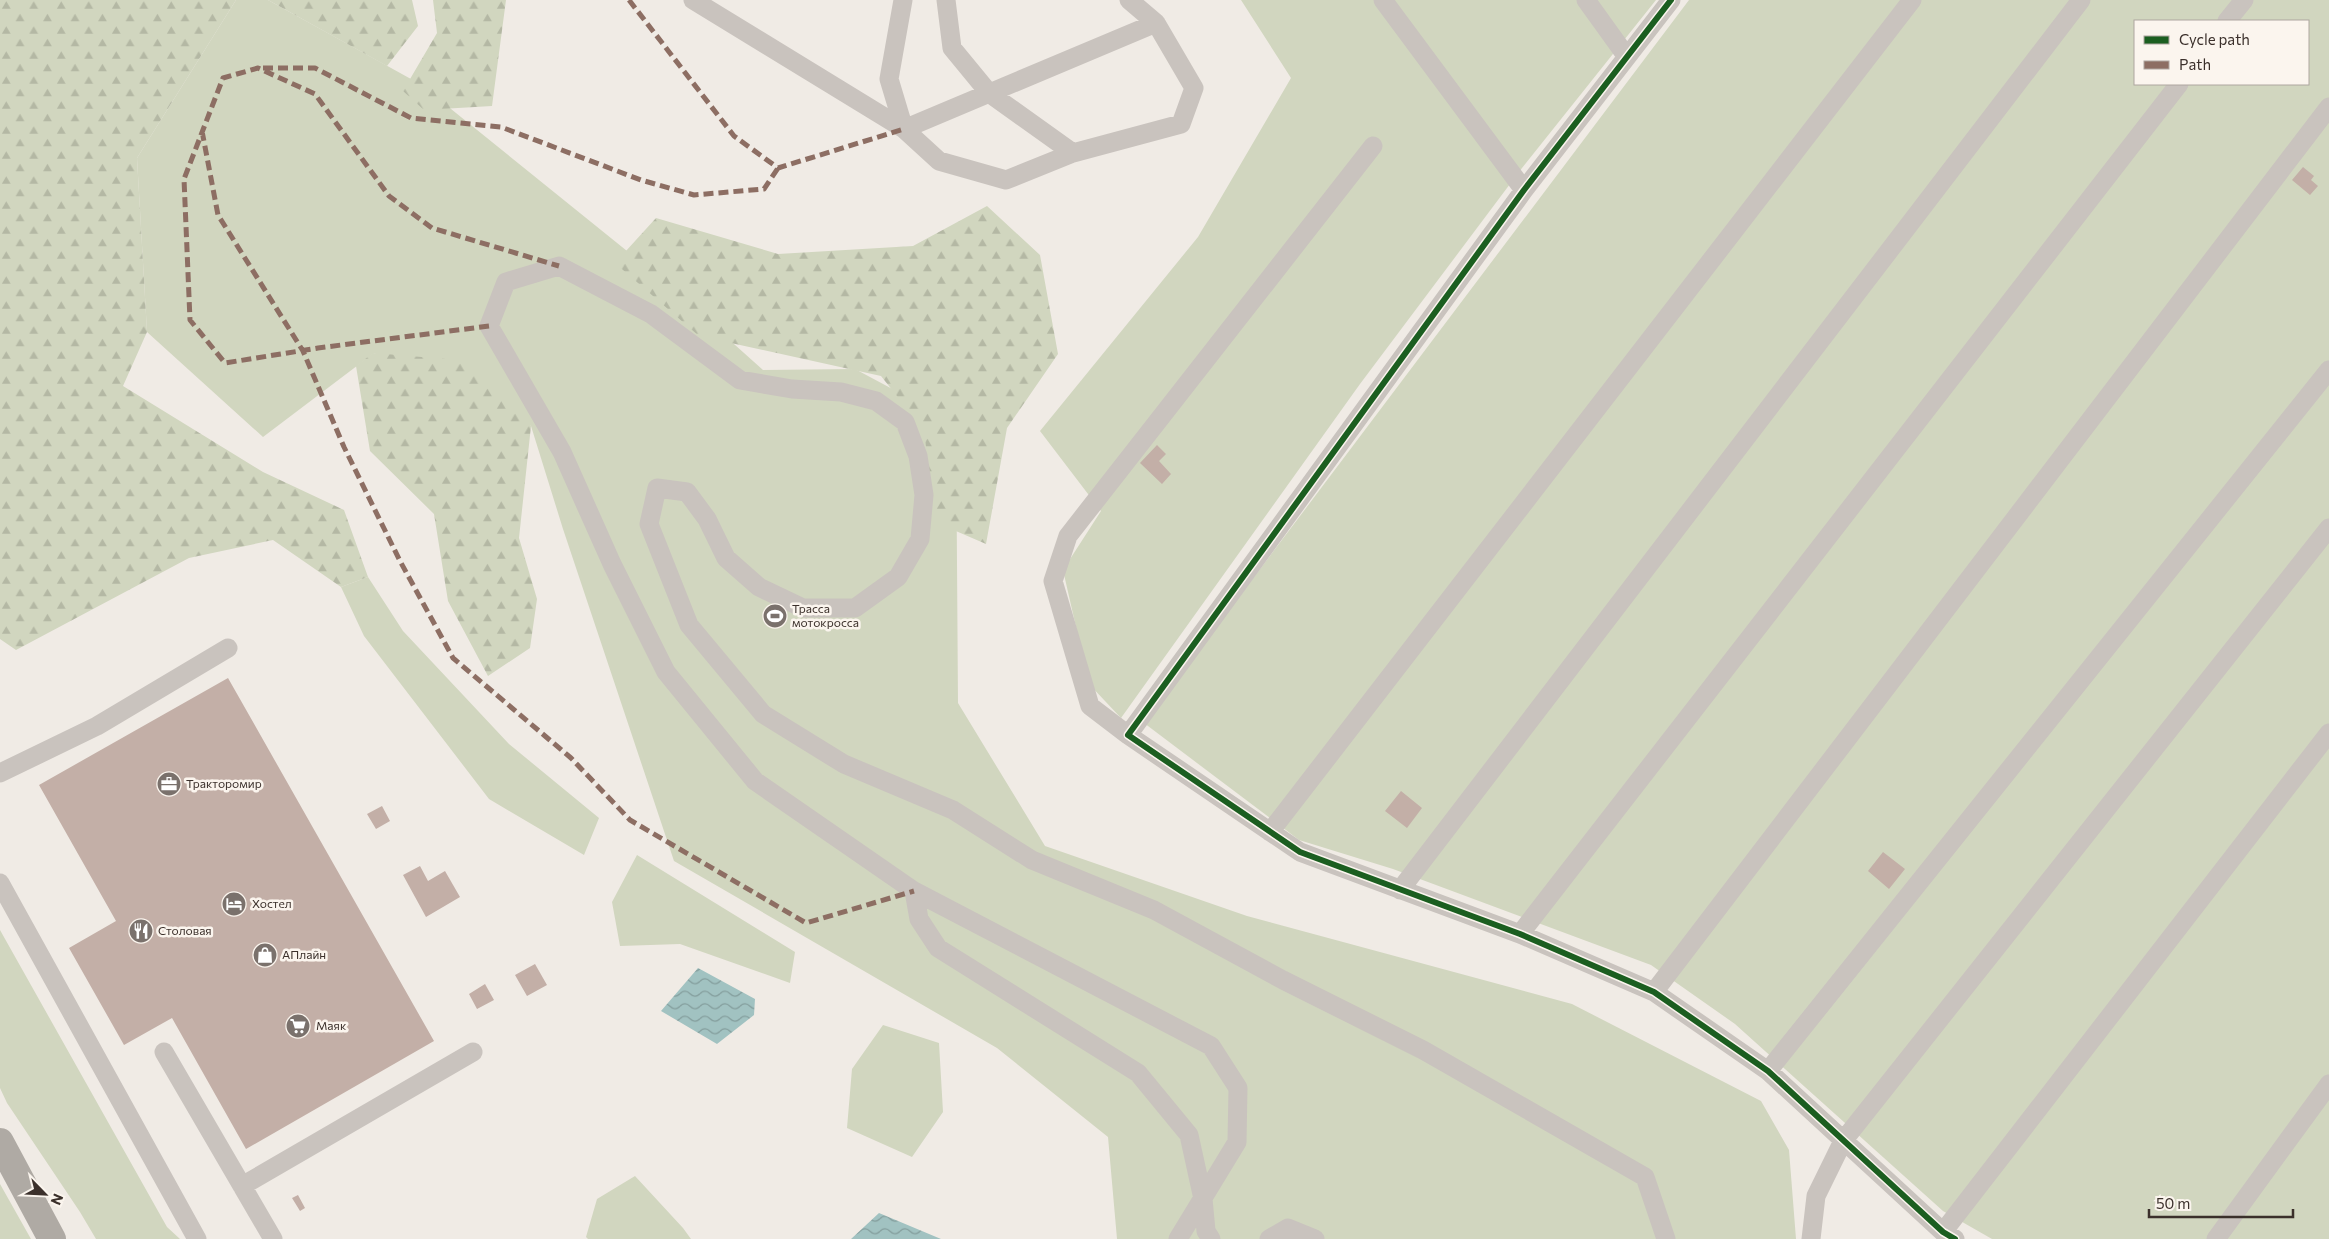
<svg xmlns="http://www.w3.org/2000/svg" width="2329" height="1239" font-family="Commissioner,sans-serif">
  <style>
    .green { fill: #d1d6bf; fill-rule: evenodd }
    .forest { fill: url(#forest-firs) }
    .water { fill: url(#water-waves) }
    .building { fill: #c3afa7 }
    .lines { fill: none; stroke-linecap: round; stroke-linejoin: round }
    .minor { stroke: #c9c3be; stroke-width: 19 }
    .highway { stroke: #afaaa4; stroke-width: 28 }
    .quiet { stroke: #8d6e63; stroke-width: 5; stroke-dasharray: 10 5; stroke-linecap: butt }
    .cycleway-casing { stroke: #fbf5ee; stroke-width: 9 }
    .cycleway { stroke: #1b5e20; stroke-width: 6 }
    .labels { text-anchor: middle; stroke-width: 5; stroke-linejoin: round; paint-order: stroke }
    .poi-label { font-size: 12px; fill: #3b302b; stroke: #fbf5ee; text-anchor: start }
  </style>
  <defs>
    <pattern id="forest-firs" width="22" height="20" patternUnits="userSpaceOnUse" patternTransform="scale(1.25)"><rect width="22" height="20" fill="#d1d6bf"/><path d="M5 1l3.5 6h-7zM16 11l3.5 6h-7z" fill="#b4b8a4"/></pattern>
    <pattern id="water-waves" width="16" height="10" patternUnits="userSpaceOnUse" patternTransform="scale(1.25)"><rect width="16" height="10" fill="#a1c2c1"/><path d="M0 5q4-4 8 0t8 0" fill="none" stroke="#849e9d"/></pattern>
  </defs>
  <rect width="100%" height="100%" fill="#f0ebe5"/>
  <path class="green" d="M236 0H268L420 84 658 276 763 370 855 369 956 423 958 703 1045 846 1247 916 1572 1004 1761 1101 1789 1150 1796 1239H1117L1108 1137 997 1048 674 861 563 529 531 426 374 353 263 437 147 332 137 158Z
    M1241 0H1656L1522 168 1360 384 1121 718 1089 684 1063 570 1101 511 1040 431 1198 237 1291 78Z
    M1689 0H2329V1239H1992L1943 1211 1735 1024 1651 965 1393 869 1299 840 1144 723ZM2135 21H2308V84H2135Z
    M368 577 403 631 509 744 599 818 584 855 489 799 364 636 341 587Z
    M637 855 795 952 790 983 680 944 620 946 612 902Z
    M0 930 167 1227 180 1239H96L80 1212 7 1103 0 1088Z
    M883 1025 939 1043 943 1112 912 1157 847 1128 852 1069Z
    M635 1176 683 1228 691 1239H588L586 1237 597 1199Z
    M0 1184 31 1239H0Z"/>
  <path class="forest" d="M0 0H236L137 158 147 332 123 386 263 472 344 510 368 577 341 587 273 540 189 558 16 650 0 639Z
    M268 0H412L418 26 387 66Z
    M433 0H506L492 106 424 110 403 91 437 33Z
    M987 206 1040 255 1058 354 1007 428 986 544 935 522 924 430 881 376 699 336 615 263 656 218 778 254 913 246Z
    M373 353 458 360 531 426 519 538 537 599 530 648 488 676 448 601 434 514 370 451 356 366Z"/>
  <path class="water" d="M698 968 755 999 754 1015 717 1044 661 1011Z
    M879 1213 941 1239H851Z"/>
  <path class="building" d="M2303 167 2314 176 2311 180 2318 186 2310 195 2292 180Z
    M1157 445 1166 454 1159 461 1171 474 1162 484 1140 463Z
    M228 678 434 1041 246 1149 172 1018 124 1045 69 948 116 921 39 785Z
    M1401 791 1422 808 1407 828 1385 811Z
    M382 806 390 821 376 829 367 814Z
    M1883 852 1905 869 1889 889 1868 871Z
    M420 866 428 881 445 871 460 897 426 917 403 875Z
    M535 964 547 985 527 996 515 975Z
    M485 984 494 1000 477 1009 469 994Z
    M298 1195 305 1208 300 1211 292 1198Z"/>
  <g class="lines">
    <path class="minor" d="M693 0 904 129 1156 23 1194 88 1181 124 1073 153 989 93 952 48 946 0
      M903 0 889 79 904 129 939 161 1006 180 1073 153
      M1129 0 1156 23
      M1383 0 1524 190
      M1586 0 1627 57
      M1671 0 1524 190 1128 735 1300 852 1520 934 1654 992 1768 1071 1943 1232 1955 1239
      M2227 21 2244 0
      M1128 735 1090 706 1053 581 1068 536 1373 146
      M0 773 97 726 228 648
      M1270 832 1912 0
      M0 883 197 1239
      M1400 890 2081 0
      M914 891 919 919 938 948 1138 1073 1189 1135 1203 1199 1206 1231 1211 1239
      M1520 934 2179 84
      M1654 992 2329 107
      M164 1052 273 1239
      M1768 1071 2329 370
      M242 1186 473 1052
      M1943 1232 2329 733
      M1178 1239 1237 1142 1238 1088 1211 1046 914 891 755 781 666 672 612 564 562 452 489 326 506 282 559 266 651 314 740 380 792 389 841 392 876 401 905 422 918 456 924 495 920 539 898 577 855 608H803L759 587 726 558 707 519 687 492 657 488 649 524 689 625 763 714 844 764 953 810 1032 860 1154 910 1283 980 1423 1050 1645 1177 1666 1239
      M1269 1239 1288 1228 1315 1239
      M1811 1239 1816 1196 1843 1141 2329 528
      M2216 1239 2329 1084"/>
    <path class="highway" d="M0 1142 52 1239"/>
    <path class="quiet" d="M629 0 734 136 778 168 904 129
      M263 68H315L411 118 501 127 641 180 694 195 764 189 778 168
      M202 131 218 215 303 351 344 447 400 561 453 658 571 758 630 820 806 923 914 891
      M489 326 318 348 225 363 190 320 184 179 223 78 258 68 315 94 389 196 432 228 559 266"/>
    <defs>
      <path id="cycleway" d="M1671 0 1524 190 1128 735 1300 852 1520 934 1654 992 1768 1071 1943 1232 1955 1239"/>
    </defs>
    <use href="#cycleway" class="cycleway-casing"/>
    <use href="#cycleway" class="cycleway"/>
  </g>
  <defs>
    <symbol id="stadium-disc" viewBox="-11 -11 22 22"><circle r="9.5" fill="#7a716c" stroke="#fbf5ee"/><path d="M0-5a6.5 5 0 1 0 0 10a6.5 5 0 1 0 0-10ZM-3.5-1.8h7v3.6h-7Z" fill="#fff"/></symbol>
    <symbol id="office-disc" viewBox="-11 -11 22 22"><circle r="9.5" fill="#7a716c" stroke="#fbf5ee"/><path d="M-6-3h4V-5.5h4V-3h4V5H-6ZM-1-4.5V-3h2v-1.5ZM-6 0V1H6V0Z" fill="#fff"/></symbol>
    <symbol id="hotel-disc" viewBox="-11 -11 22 22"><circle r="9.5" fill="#7a716c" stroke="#fbf5ee"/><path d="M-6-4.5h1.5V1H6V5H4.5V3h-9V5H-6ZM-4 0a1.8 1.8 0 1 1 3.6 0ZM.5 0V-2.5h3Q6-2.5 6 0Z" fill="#fff"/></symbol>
    <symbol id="restaurant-disc" viewBox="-11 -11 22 22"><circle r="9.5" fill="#7a716c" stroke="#fbf5ee"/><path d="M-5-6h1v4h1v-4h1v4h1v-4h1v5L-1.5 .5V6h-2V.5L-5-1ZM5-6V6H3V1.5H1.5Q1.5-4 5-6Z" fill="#fff"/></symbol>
    <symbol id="shop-disc" viewBox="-11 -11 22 22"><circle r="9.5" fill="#7a716c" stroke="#fbf5ee"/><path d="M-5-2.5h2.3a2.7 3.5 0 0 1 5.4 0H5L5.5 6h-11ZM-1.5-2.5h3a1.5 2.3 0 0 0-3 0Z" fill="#fff"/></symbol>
    <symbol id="supermarket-disc" viewBox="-11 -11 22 22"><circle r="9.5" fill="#7a716c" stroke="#fbf5ee"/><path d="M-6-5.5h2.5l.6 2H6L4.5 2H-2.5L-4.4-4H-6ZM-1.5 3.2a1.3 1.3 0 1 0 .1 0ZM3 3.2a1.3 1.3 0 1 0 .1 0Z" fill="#fff"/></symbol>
  </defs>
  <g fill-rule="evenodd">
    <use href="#stadium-disc" x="761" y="602" width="28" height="28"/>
    <use href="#office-disc" x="155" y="770" width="28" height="28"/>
    <use href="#hotel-disc" x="220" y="890" width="28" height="28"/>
    <use href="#restaurant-disc" x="127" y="917" width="28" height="28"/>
    <use href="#shop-disc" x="251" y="941" width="28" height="28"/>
    <use href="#supermarket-disc" x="284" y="1012" width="28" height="28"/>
  </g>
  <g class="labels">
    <g class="poi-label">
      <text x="792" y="613">Трасса<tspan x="792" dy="14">мотокросса</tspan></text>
      <text x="186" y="788">Тракторомир</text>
      <text x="252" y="908">Хостел</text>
      <text x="158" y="935">Столовая</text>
      <text x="282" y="959">АПлайн</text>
      <text x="316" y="1030">Маяк</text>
    </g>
  </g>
  <rect x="2134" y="20" width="175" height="65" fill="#fbf5ee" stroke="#aea6a0"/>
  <rect x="2144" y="36" width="25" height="8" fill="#1b5e20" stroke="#aea6a0"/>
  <text x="2179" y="45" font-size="15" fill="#3b302b">Cycle path</text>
  <rect x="2144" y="61" width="25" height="8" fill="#8d6e63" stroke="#aea6a0"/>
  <text x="2179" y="70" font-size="15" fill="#3b302b">Path</text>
  <g transform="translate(45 1194) rotate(114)" stroke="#fbf5ee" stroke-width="4" paint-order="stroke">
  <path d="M0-4L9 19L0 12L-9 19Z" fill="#3b302b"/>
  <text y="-8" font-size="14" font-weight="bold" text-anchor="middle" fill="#3b302b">N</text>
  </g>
  <path d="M2149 1209v8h144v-8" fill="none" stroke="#3b302b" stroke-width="2.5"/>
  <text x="2156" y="1209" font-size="15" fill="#3b302b" stroke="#fbf5ee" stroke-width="4" paint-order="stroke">50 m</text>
</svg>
